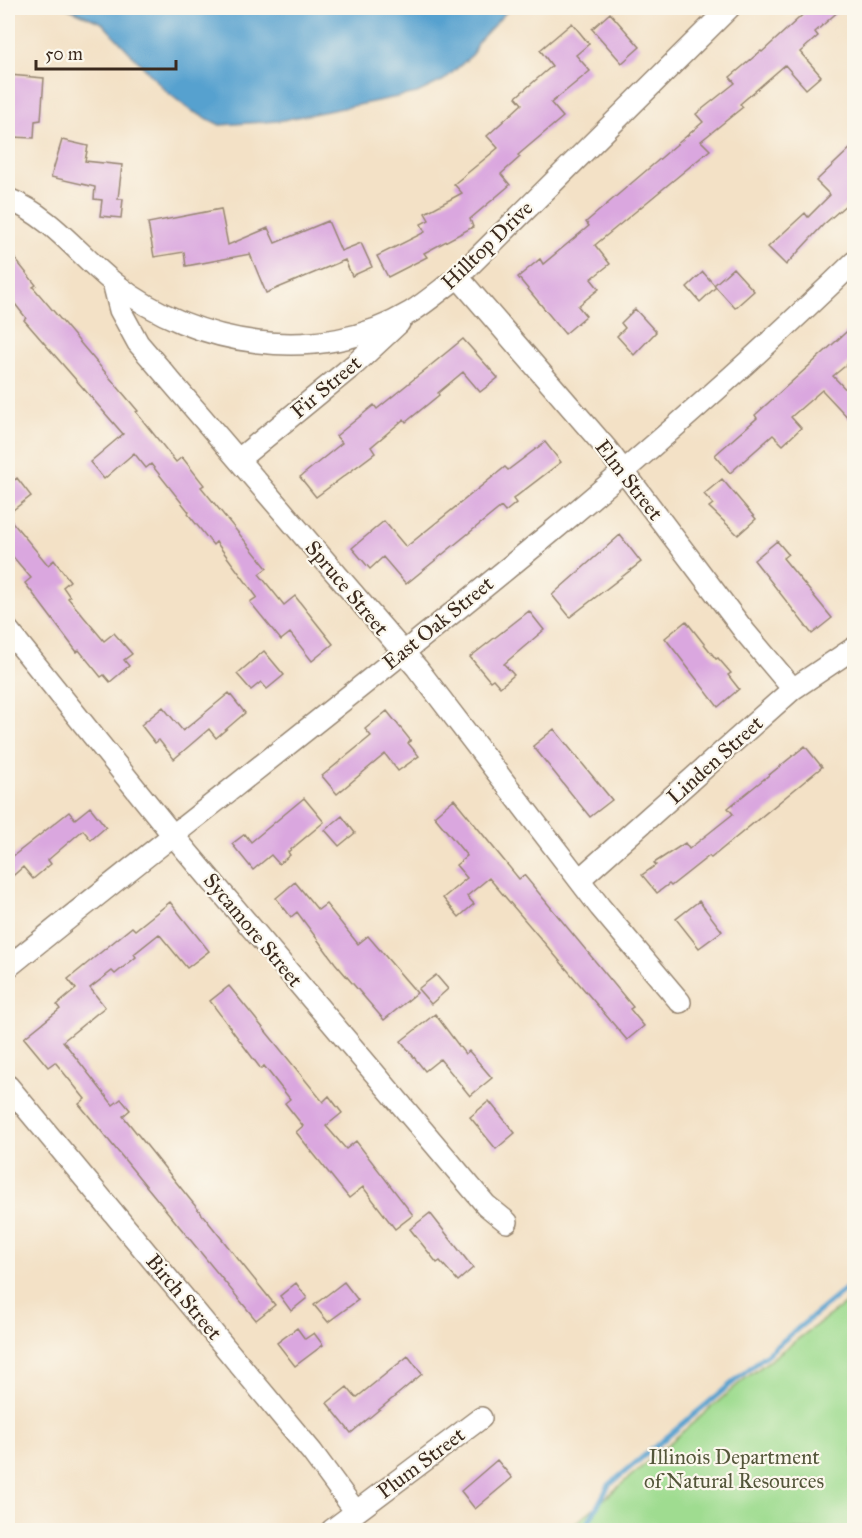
<svg xmlns="http://www.w3.org/2000/svg" width="862" height="1538" font-family="'IM FELL Great Primer',serif">
  <style>
    .green { fill: #9fdc90; stroke: #6d8357; stroke-width: 1.5 }
    .water { fill: #57a1cf; stroke: #496676; stroke-width: 1.5 }
    .lines { fill: none; stroke-linecap: round; stroke-linejoin: round }
    .stream { stroke: #57a1cf; stroke-width: 5 }
    .building { fill: #daa7df }
    .minor-casing { stroke: #978672; stroke-width: 24 }
    .minor { stroke: #fff; stroke-width: 21 }
    .labels { text-anchor: middle; stroke-width: 4.5; stroke-linejoin: round; paint-order: stroke }
    .street-label { font-size: 21px; fill: #3b2a1e; stroke: #fbf7ec }
    .park-label { font-size: 21px; fill: #54563a; stroke: #fbf7ec }
  </style>
  <rect width="100%" height="100%" fill="#fbf7ec"/>
  <filter id="ink" filterUnits="userSpaceOnUse"><feTurbulence type="fractalNoise" baseFrequency=".0167" numOctaves="2"/><feDisplacementMap in="SourceGraphic" scale="12" xChannelSelector="R" yChannelSelector="G"/><feConvolveMatrix kernelMatrix="1 2 1 2 8 2 1 2 1" color-interpolation-filters="sRGB"/></filter>
  <filter id="wash" filterUnits="userSpaceOnUse"><feTurbulence type="fractalNoise" baseFrequency=".008" numOctaves="4" result="noise"/><feDisplacementMap in="SourceGraphic" scale="24" xChannelSelector="R" yChannelSelector="G"/><feGaussianBlur stdDeviation="1.35" result="paint"/><feColorMatrix in="noise" values="0 0 0 0 0 0 0 0 0 0 0 0 0 0 0 0 0 1.4 0 .05"/><feComposite in="paint" operator="in"/></filter>
  <g filter="url(#wash)">
    <rect width="100%" height="100%" fill="#f3e1c6"/>
    <path class="green" d="M854 1297V1530H568L742 1381Z"/>
    <path class="water" d="M67 8H510L477 43 473 54 444 80 417 93 278 121 220 125 190 110 166 91 102 23Z"/>
    <g class="lines">
      <path class="stream" d="M584 1530 609 1485 854 1282"/>
    </g>
    <g id="blocks">
      <path class="building" d="M810 8H842L815 32 818 36 800 52 821 76 806 89 785 65 740 104 743 107 701 141 710 150 595 245 610 264 591 279 599 289 578 306 586 316 565 334 518 277 540 259 543 264 589 226 586 222 703 122 696 114 735 83 730 77 761 51 762 52Z
        M610 13 640 47 622 63 592 29Z
        M572 23 589 44 576 55 590 71 551 103 563 117 518 155 520 157 501 174 510 185 470 219 473 227 424 253 427 257 388 277 377 256 425 232 421 224 429 220 425 213 462 193 454 184 498 148 487 136 522 104 516 97 552 66 540 50Z
        M9 75 44 78 41 120 35 121 34 138 11 137 14 94H8Z
        M62 140 88 146 85 161 122 165 118 199H123L121 218 100 216 102 200 94 199 95 187 51 177Z
        M855 144V197L823 225 786 265 768 247 805 213 808 217 830 195 816 181Z
        M221 209 228 245 268 228 275 243 328 221 341 251 361 243 372 267 352 276 345 260 266 293 250 254 186 266 184 252 154 257 148 223Z
        M8 250 36 285 33 287 138 411 136 412 176 462 182 457 204 485 201 487 267 568 259 574 284 605 295 596 333 644 312 661 290 633 281 640 250 602 257 597 216 542 213 545 188 514 189 512 151 464 146 468 134 453 104 479 90 462 123 434 24 320 26 318 8 295Z
        M733 268 754 291 735 308 714 285Z
        M703 272 716 287 700 302 687 287Z
        M635 309 656 332 634 355 617 336 625 328 621 323Z
        M855 324V358L833 376 855 399V425L822 390 791 417 801 428 783 445 773 435 730 473 715 455 757 418 755 415Z
        M463 339 498 378 480 392 463 372 438 393 439 395 406 422 404 419 371 447 375 453 316 497 300 477 342 443 336 436 374 405 377 409Z
        M545 442 561 462 513 499 516 503 505 512 501 507 406 584 383 557 370 569 352 548 384 521 406 547 505 467 508 470Z
        M17 478 31 496 13 510 8 502V485Z
        M722 479 756 519 738 535 709 507 713 504 704 494Z
        M8 517 48 565 54 560 70 581 63 587 70 597 68 598 104 641 114 633 132 654 124 660 129 666 110 682 104 675 101 677 79 650 77 652 25 583 31 578 8 551Z
        M620 535 641 562 570 617 552 595Z
        M777 541 788 554 783 558 832 618 812 634 754 560Z
        M529 611 544 630 504 664 514 675 500 687 493 679 490 681 470 657Z
        M686 621 716 659 718 658 731 673 728 675 739 689 718 707 665 638Z
        M264 651 284 675 267 689 261 682 251 690 237 674Z
        M229 693 245 713 216 738 209 729 174 759 159 740 155 743 141 725 163 707 183 731Z
        M387 711 411 741 408 743 419 756 398 771 385 754 337 794 322 776 371 736 365 729Z
        M554 729 612 800 590 817 533 746Z
        M805 746 822 767 711 858 709 856 671 886 669 884 657 893 642 875 656 865 654 863 685 843 689 849 733 814 728 808Z
        M304 798 324 822 288 852 290 855 279 864 271 855 253 870 232 844 245 834 251 842Z
        M454 799 519 879 524 875 633 1007 630 1009 644 1026 627 1040 489 878 467 896 474 904 459 917 443 898 467 878 456 865 467 856 434 816Z
        M90 807 106 827 91 840 83 830 48 860 51 864 33 879 23 867 8 880V860L69 812 75 819Z
        M342 816 355 833 339 846 325 830Z
        M295 882 318 910 326 904 358 944 368 936 417 993 384 1020 335 963 297 912 291 917 276 898Z
        M699 901 722 931 699 948 676 919Z
        M170 902 209 951 187 968 159 934 134 954 136 957 115 974 112 971 90 988 105 1007 63 1041 113 1105 121 1099 130 1110 123 1116 275 1305 256 1320 79 1104 85 1099 55 1062 48 1067 24 1038 60 1009 57 1005 76 989 68 979 132 927 135 930Z
        M436 975 448 989 431 1004 418 989Z
        M229 986 323 1102 329 1096 342 1113 326 1126 346 1149 356 1141 413 1215 395 1229 363 1187 349 1198 296 1132 303 1126 285 1103 290 1099 264 1066 261 1069 210 1001Z
        M435 1014 465 1054 469 1051 492 1078 470 1096 440 1059 425 1071 401 1041Z
        M489 1101 515 1133 496 1149 470 1117Z
        M430 1213 473 1268 458 1281 440 1261 437 1263 410 1229Z
        M344 1282 358 1300 328 1322 314 1305Z
        M296 1283 307 1298 291 1311 280 1296Z
        M297 1328 305 1339 314 1333 323 1345 295 1366 277 1343Z
        M408 1356 422 1374 351 1433 327 1403 347 1387 356 1398Z
        M497 1460 512 1478 475 1509 461 1491Z"/>
    </g>
  </g>
  <g filter="url(#ink)">
    <use href="#blocks" fill-opacity="0" stroke="#978672" stroke-width="1.5"/>
    <g class="lines">
      <defs>
        <path id="minor" d="M8 199C51 216 79 255 114 283 195 347 320 367 411 312 427 302 443 288 458 277L729 8
          M458 277 606 448 745 632 793 689
          M113 282 120 310 138 343 417 668 600 907 680 1002
          M239 459 355 364 399 323
          M8 630 172 834 486 1205 507 1222
          M581 878 793 689 854 648
          M8 967C293 736 591 518 854 262
          M8 1086 312 1452 356 1512
          M332 1530 481 1418"/>
      </defs>
      <use href="#minor" class="minor-casing"/>
      <use href="#minor" class="minor"/>
    </g>
  </g>
  <g class="labels">
    <g class="street-label">
      <text transform="translate(487 245) rotate(-44)" y="7">Hilltop Drive</text>
      <text transform="translate(326 387) rotate(-40)" y="7">Fir Street</text>
      <text transform="translate(629 480) rotate(52)" y="7">Elm Street</text>
      <text transform="translate(347 588) rotate(50)" y="7">Spruce Street</text>
      <text transform="translate(438 623) rotate(-39)" y="7">East Oak Street</text>
      <text transform="translate(715 760) rotate(-42)" y="7">Linden Street</text>
      <text transform="translate(253 930) rotate(50)" y="7">Sycamore Street</text>
      <text transform="translate(184 1297) rotate(50)" y="7">Birch Street</text>
      <text transform="translate(421 1463) rotate(-37)" y="7">Plum Street</text>
    </g>
    <g class="park-label">
      <text x="734" y="1464">Illinois Department<tspan x="734" dy="24">of Natural Resources</tspan></text>
    </g>
  </g>
  <rect width="862" height="1538" fill="none" stroke="#fbf7ec" stroke-width="30"/>
  <path d="M36 60v9h140v-9" fill="none" stroke="#3b2a1e" stroke-width="3"/>
  <text x="45" y="60" font-size="18" fill="#3b2a1e" stroke="#fbf7ec" stroke-width="4.5" paint-order="stroke">50 m</text>
</svg>
